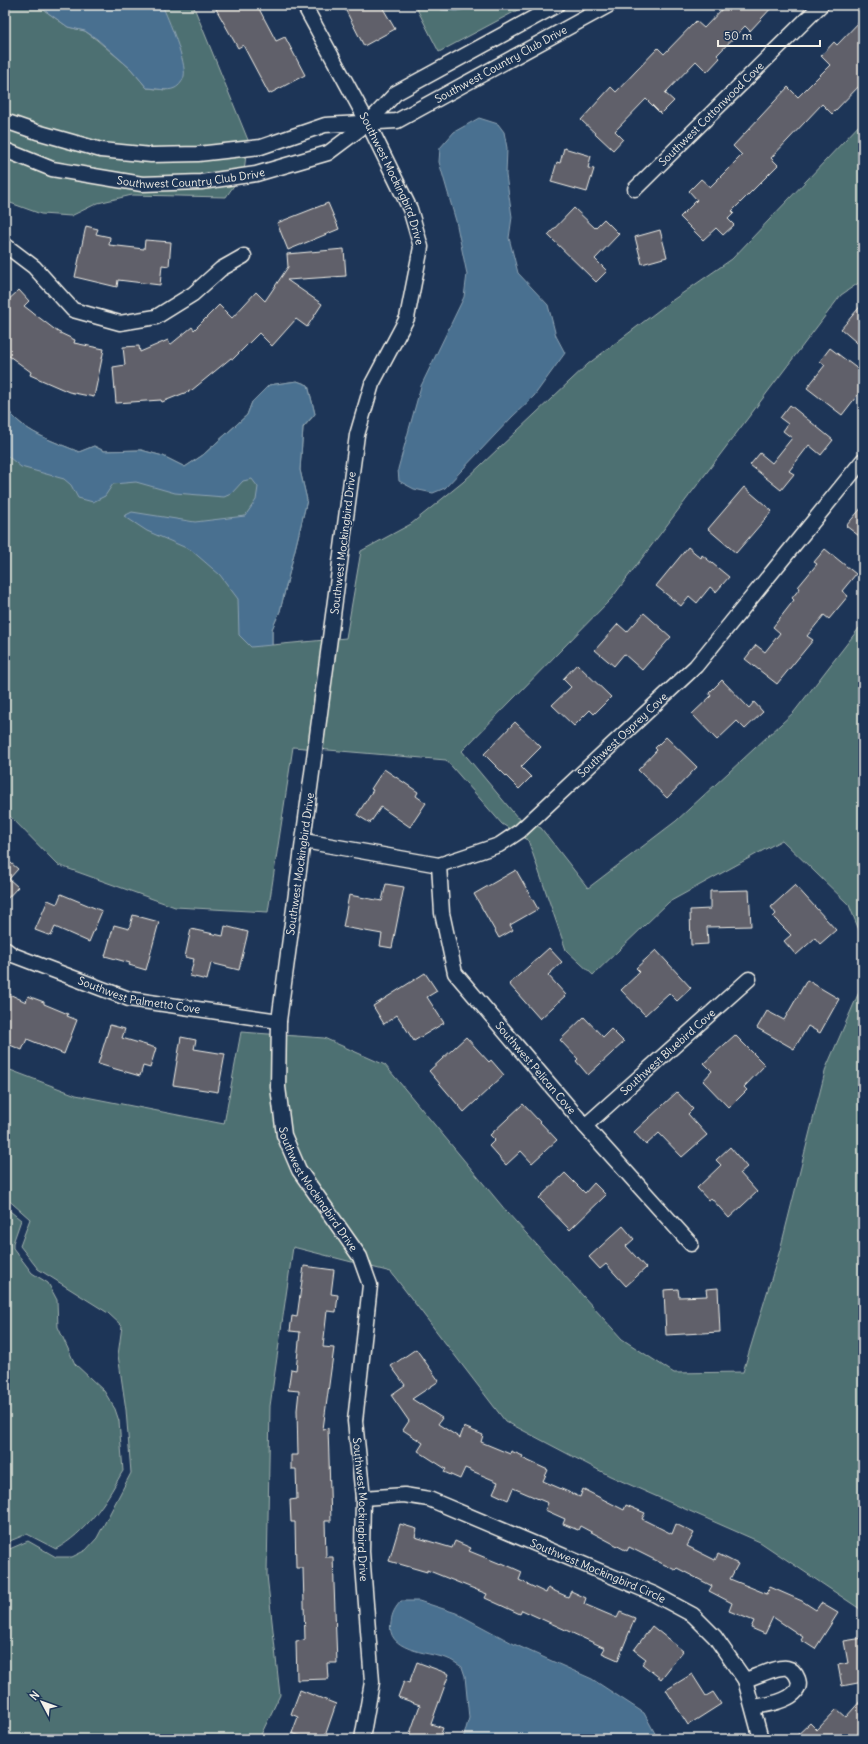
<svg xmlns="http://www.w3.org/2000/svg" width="868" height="1744" font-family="Delius,sans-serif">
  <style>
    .green { fill: #4d7072; stroke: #a0b0ad }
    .water { fill: #486f90; stroke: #8da3b3 }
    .building { fill: #61616b; stroke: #f4f1e8 }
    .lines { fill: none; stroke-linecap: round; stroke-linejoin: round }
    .street-casing { stroke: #f4f1e8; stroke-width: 17 }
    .street { stroke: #1d3557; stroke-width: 14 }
    .labels { text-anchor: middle; stroke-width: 3; stroke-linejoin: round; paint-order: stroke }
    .street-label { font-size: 11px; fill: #f4f1e8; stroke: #1d3557 }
  </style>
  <rect width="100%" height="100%" fill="#1d3557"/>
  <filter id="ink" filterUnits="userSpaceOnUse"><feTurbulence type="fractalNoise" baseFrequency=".025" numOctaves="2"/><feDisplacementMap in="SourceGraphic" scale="8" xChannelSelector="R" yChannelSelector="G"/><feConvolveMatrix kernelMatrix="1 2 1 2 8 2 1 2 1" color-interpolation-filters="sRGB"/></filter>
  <g filter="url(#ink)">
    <path class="green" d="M5 5H37L68 27 85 31 97 40 131 69 147 88 166 90 182 59 162 5H193L248 140 244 171 226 197 132 195 98 203 71 216 41 214 5 201Z
      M415 5H527L439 52Z
      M863 121V280L841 295 611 599 462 751 517 817 541 828 588 888 676 821 794 712 863 623V940L849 905 782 840 669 902 593 975 566 950 528 840 502 824 446 760 293 747 268 912 175 907 58 865 5 811V406C23 433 51 440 79 452L94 446 104 451 141 450 163 456 185 467 203 455 247 415 252 402 269 385 297 381 308 385 315 414 303 428 300 470 307 500 280 611 272 629V645L346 638 361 551 411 524 463 482 588 364 667 304 732 259Z
      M863 983V1611L760 1542 610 1476 505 1421 391 1272 293 1247 270 1406 267 1575 280 1695 259 1739H5V1551L28 1541 56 1557H72L86 1550 97 1538 131 1473 126 1410 118 1355 122 1326 108 1313 38 1269 20 1246 30 1219 5 1197V1068L76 1095 224 1124 241 1032 324 1038 385 1065 507 1212 622 1339 674 1373 743 1372 780 1250 826 1068Z
      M5 1207 21 1220 13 1243V1248L32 1273 48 1283 57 1300 58 1327 75 1364 104 1391 115 1409 119 1421 123 1471 121 1474C106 1503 85 1533 56 1549L27 1534 5 1543Z"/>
    <path class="water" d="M37 5H162C168 18 187 63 184 76 183 81 179 86 175 88 167 92 156 88 147 88L131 69 97 39 85 31 68 27Z
      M439 5H473L472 8 456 11 441 10Z
      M479 118 498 124 504 132 507 148 506 175 512 217 509 238 518 273 548 305 556 336 565 353 534 396 512 417 445 488 433 493 414 489 399 481 398 469 421 386 464 297 467 274 456 221 439 162 440 148 454 132Z
      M297 381 308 385 315 414 303 427 300 470 307 500 280 611 272 629V645L251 647 239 635 238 599 220 575 191 550 147 531 124 516 132 512 195 522 245 516 256 500 258 487 252 479 243 481 231 494 224 497 175 493 136 482 113 484 105 496 93 502 78 498 71 485 64 479 21 467 5 454V406C23 433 51 440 79 452L94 446 104 451 141 450 163 456 185 467 203 455 247 415 252 402 269 385Z
      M401 1601H419L456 1613 516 1645 592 1679 644 1713 658 1739H463L469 1718 465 1676 462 1667C457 1664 452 1660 446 1658 427 1652 385 1651 391 1622 392 1613 395 1608 401 1601Z"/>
    <path class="building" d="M224 5H257L276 41 285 37 305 75 269 94 243 45 238 48 216 9Z
      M343 5H381L395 29 364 46Z
      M726 5H774L750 31 745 26 717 55 720 58 707 72 696 61 665 93 674 101 661 114 646 99 615 131 623 139 613 150 581 120 611 87 616 92 658 48 664 54 696 21 704 28Z
      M863 18V82L832 114 822 104 771 158 778 165 732 211 734 213 728 219 734 225 723 235 716 228 703 240 680 217 697 200 689 191 701 179 710 187 742 155 733 146 788 87 798 97 830 65 821 56 834 42 837 45Z
      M564 148 591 156 588 168 594 169 587 192 551 182 557 162 560 163Z
      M328 203 339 229 288 250 277 223Z
      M574 208 595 228 604 219 619 234 595 259 607 271 596 282 548 235Z
      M86 226 98 229 96 234 110 237 109 245 144 249 145 240 171 242 169 266 162 265 160 285 118 280 117 287 75 277Z
      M660 230 667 257 642 264 635 237Z
      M344 249 346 276 287 280 322 304 307 327 296 319 272 346 259 333 233 359 231 358 192 390 162 402 161 400 116 403 113 367 125 365 123 347 139 346 140 352 168 340 170 345 192 327 194 330 219 305 232 318 256 292 265 301 288 267 287 254Z
      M19 290 29 301 24 306 58 332 75 340 74 343 104 349 94 397 69 392 30 375 31 372 5 353V303Z
      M863 303V348L841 329Z
      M830 348 863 373V388L842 415 807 388 825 365 820 361Z
      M790 405 833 440 821 455 809 445 789 471 794 474 781 490 750 465 760 453 772 463 792 438 783 431 788 424 780 418Z
      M744 487 772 511 736 553 708 529Z
      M863 506V539L846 526Z
      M688 547 701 558 702 555 729 577 716 592 710 587 697 603 689 596 681 606 656 586Z
      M825 549 856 574 842 591 848 596 829 619 824 615 807 636 813 640 777 684 745 659 756 645 765 652 780 633 773 627 794 600 792 598 800 588 798 587 817 564 814 562Z
      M644 613 671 637 642 670 624 654 614 666 595 650 618 624 627 632Z
      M577 664 611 697 594 714 590 710 574 726 552 705 571 687 563 679Z
      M722 680 749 708 754 702 763 712 745 729 737 721 717 740 692 714 711 696 709 693Z
      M515 722 541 747 521 767 531 777 519 789 484 754Z
      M666 737 697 767 667 798 638 770 657 750 655 748Z
      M384 769 418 792 416 796 426 803 410 827 381 807 370 823 357 815 373 790 371 789Z
      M5 858 18 869 9 879 18 887 5 901Z
      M516 870 538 909 510 925 513 930 499 938 474 894Z
      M386 884 404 887 392 948 380 946 382 934 343 927 349 895 382 901Z
      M795 885 836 930 820 944 815 938 796 955 784 941 791 935 773 917 776 914 771 907Z
      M749 890 751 926 707 927 708 944 691 945 690 910 710 909V891Z
      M61 894 102 911 89 942 55 927 51 936 35 930 48 900 57 904Z
      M133 915 159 922 146 970 129 965 130 963 105 956 114 925 129 929Z
      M225 926 248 932 239 970 211 963 207 980 190 976 194 959 185 957 191 929 223 936Z
      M549 948 562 962 548 975 566 995 540 1019 509 984Z
      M656 950 691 988 677 1001 669 993 645 1015 621 990 640 972 636 968Z
      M425 973 437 991 427 997 444 1023 414 1041 397 1015 384 1024 373 1006Z
      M807 980 839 999 820 1033 808 1026 794 1049 757 1028 767 1011 784 1020Z
      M5 992 26 1002 28 996 44 1002V1004L68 1014 67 1016 77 1020 64 1054 27 1039 22 1050 5 1043Z
      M584 1017 603 1037 611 1029 624 1042 588 1075 576 1061 578 1059 560 1040Z
      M110 1025 125 1029 122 1038 156 1048 150 1068 143 1066 140 1076 98 1064Z
      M735 1035 765 1065 744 1087 747 1090 729 1108 703 1081 712 1071 704 1063Z
      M181 1037 196 1040 194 1049 225 1054 218 1092 173 1085Z
      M466 1037 489 1062 491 1060 504 1075 464 1112 429 1071Z
      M677 1092 693 1109 688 1114 707 1135 682 1157 659 1133 646 1145 634 1132Z
      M523 1104 557 1140 532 1163 521 1151 506 1165 489 1146 495 1140 490 1135Z
      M730 1147 747 1167 740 1173 757 1192 729 1218 711 1198 708 1200 697 1188 721 1165 716 1160Z
      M565 1173 585 1193 594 1183 606 1195 570 1230 539 1198Z
      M623 1226 634 1239 626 1246 646 1268 626 1286 606 1264 600 1269 589 1257Z
      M304 1266 334 1270 331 1294 338 1295 336 1312 327 1311 323 1347 334 1348 323 1429 328 1428 331 1521H325L326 1557H333L337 1663H327L328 1679 297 1680 296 1641 305 1640 303 1568H296L295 1522H291L290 1500 297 1499 296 1469H291V1455H298L297 1410 299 1391 288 1390 291 1369 296 1370 300 1332 290 1331 292 1316 297 1317Z
      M718 1288 720 1332 666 1335 664 1290 678 1289 679 1297 707 1296 706 1289Z
      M416 1349 439 1381 412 1399 442 1418 438 1424 460 1438 464 1427 483 1435 481 1442 510 1454 511 1451 523 1456 522 1458 548 1470 543 1481 580 1497 583 1489 624 1510 626 1505 645 1513 642 1519 672 1534 676 1524 694 1533 687 1546 715 1560 718 1554 738 1564 730 1579 767 1594 770 1587 802 1601 816 1610 821 1603 838 1613 815 1649 801 1640 803 1637 773 1617 765 1634 751 1628 754 1621 729 1611 732 1603 709 1591 712 1586 677 1568 675 1570 629 1547 627 1551 580 1526 578 1530 563 1524 565 1519 545 1510 548 1503 513 1488 508 1500 493 1493 498 1482 465 1468 460 1479 444 1472 446 1469 418 1451 423 1443 403 1430 409 1421 391 1395 405 1385 391 1366Z
      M400 1524 417 1529 415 1537 452 1548 455 1541 471 1548 469 1551 501 1564 502 1563 522 1572 519 1580 546 1593 548 1588 568 1597 571 1591 586 1598 584 1604 617 1618 620 1612 635 1618 618 1660 602 1653 605 1648 522 1610 520 1614 485 1598 487 1594 427 1570V1572L389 1561Z
      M652 1626 683 1651 661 1679 642 1664 646 1659 634 1650Z
      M863 1638V1682L842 1686 838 1665 848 1663 844 1641Z
      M417 1662 449 1674 431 1724 443 1728 439 1739H408L420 1705 398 1697 404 1681 409 1683Z
      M692 1674 706 1696 713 1692 721 1704 688 1725 666 1690Z
      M300 1690 336 1704 324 1739H308L292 1733 298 1717 291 1714Z
      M863 1698V1739H793L810 1723 817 1730 837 1709 846 1717Z"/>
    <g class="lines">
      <defs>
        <g id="street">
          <path id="s1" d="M304 5 368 123 410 209 421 247 407 318 372 384 357 435 279 1021 278 1087 284 1135 299 1170 360 1257 370 1285 355 1421 363 1498 362 1552 372 1682 362 1739"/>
          <path id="s2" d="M5 121 37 132 101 150 151 155 198 154 261 147 325 125 397 121 609 5"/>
          <path id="s3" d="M5 150 52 169 142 184 201 182 256 174 328 153 368 123 396 93 557 5"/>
          <path id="s4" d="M635 189 821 5"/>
          <path d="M5 245 34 267 73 310 120 323 156 317 193 294 221 269 244 256"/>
          <path id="s5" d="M304 841 439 865 499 845 520 831 696 666 863 460"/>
          <path id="s6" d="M439 865 442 913 455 973 585 1126 691 1244"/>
          <path id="s7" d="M5 949 13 955 129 999 279 1021"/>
          <path id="s8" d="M585 1126 749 979"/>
          <path id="s9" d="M363 1498 404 1495 429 1499 654 1594 693 1615 715 1637 745 1680 761 1739"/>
          <path d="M745 1680C755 1677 778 1666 787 1668 792 1669 796 1674 798 1679 805 1699 767 1705 754 1707"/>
        </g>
      </defs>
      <use href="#street" class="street-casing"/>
      <use href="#street" class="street"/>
    </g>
  </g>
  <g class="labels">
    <g class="street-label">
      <text dy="4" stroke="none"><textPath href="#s2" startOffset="519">Southwest Country Club Drive</textPath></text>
      <text dy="4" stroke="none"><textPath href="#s4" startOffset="107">Southwest Cottonwood Cove</textPath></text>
      <text dy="4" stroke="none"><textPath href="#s3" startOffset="191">Southwest Country Club Drive</textPath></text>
      <text dy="4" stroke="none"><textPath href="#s1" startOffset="195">Southwest Mockingbird Drive</textPath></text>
      <text transform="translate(343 543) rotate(-83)" y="4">Southwest Mockingbird Drive</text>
      <text dy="4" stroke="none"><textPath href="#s5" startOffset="366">Southwest Osprey Cove</textPath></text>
      <text transform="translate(300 864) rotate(-82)" y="4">Southwest Mockingbird Drive</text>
      <text dy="4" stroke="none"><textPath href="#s7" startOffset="143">Southwest Palmetto Cove</textPath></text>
      <text dy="4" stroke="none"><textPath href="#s8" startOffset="111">Southwest Bluebird Cove</textPath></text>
      <text dy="4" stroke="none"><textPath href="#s6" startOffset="234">Southwest Pelican Cove</textPath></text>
      <text dy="4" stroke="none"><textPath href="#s1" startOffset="1239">Southwest Mockingbird Drive</textPath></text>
      <text dy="4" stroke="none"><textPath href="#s1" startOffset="1575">Southwest Mockingbird Drive</textPath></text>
      <text dy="4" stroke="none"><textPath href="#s9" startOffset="250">Southwest Mockingbird Circle</textPath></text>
    </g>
  </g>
  <rect width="868" height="1744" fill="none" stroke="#1d3557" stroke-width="20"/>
  <rect x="10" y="10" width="848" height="1724" fill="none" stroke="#f4f1e8" stroke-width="1.5" filter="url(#ink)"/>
  <g transform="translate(42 1702) rotate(311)" stroke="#1d3557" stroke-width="3" paint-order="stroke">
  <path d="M0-3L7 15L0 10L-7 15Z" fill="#f4f1e8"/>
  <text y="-6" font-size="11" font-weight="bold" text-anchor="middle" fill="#f4f1e8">N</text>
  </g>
  <path d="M718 40v6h102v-6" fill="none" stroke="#f4f1e8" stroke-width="2"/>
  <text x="724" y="40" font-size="12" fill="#f4f1e8" stroke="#1d3557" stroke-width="3" paint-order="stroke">50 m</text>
</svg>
